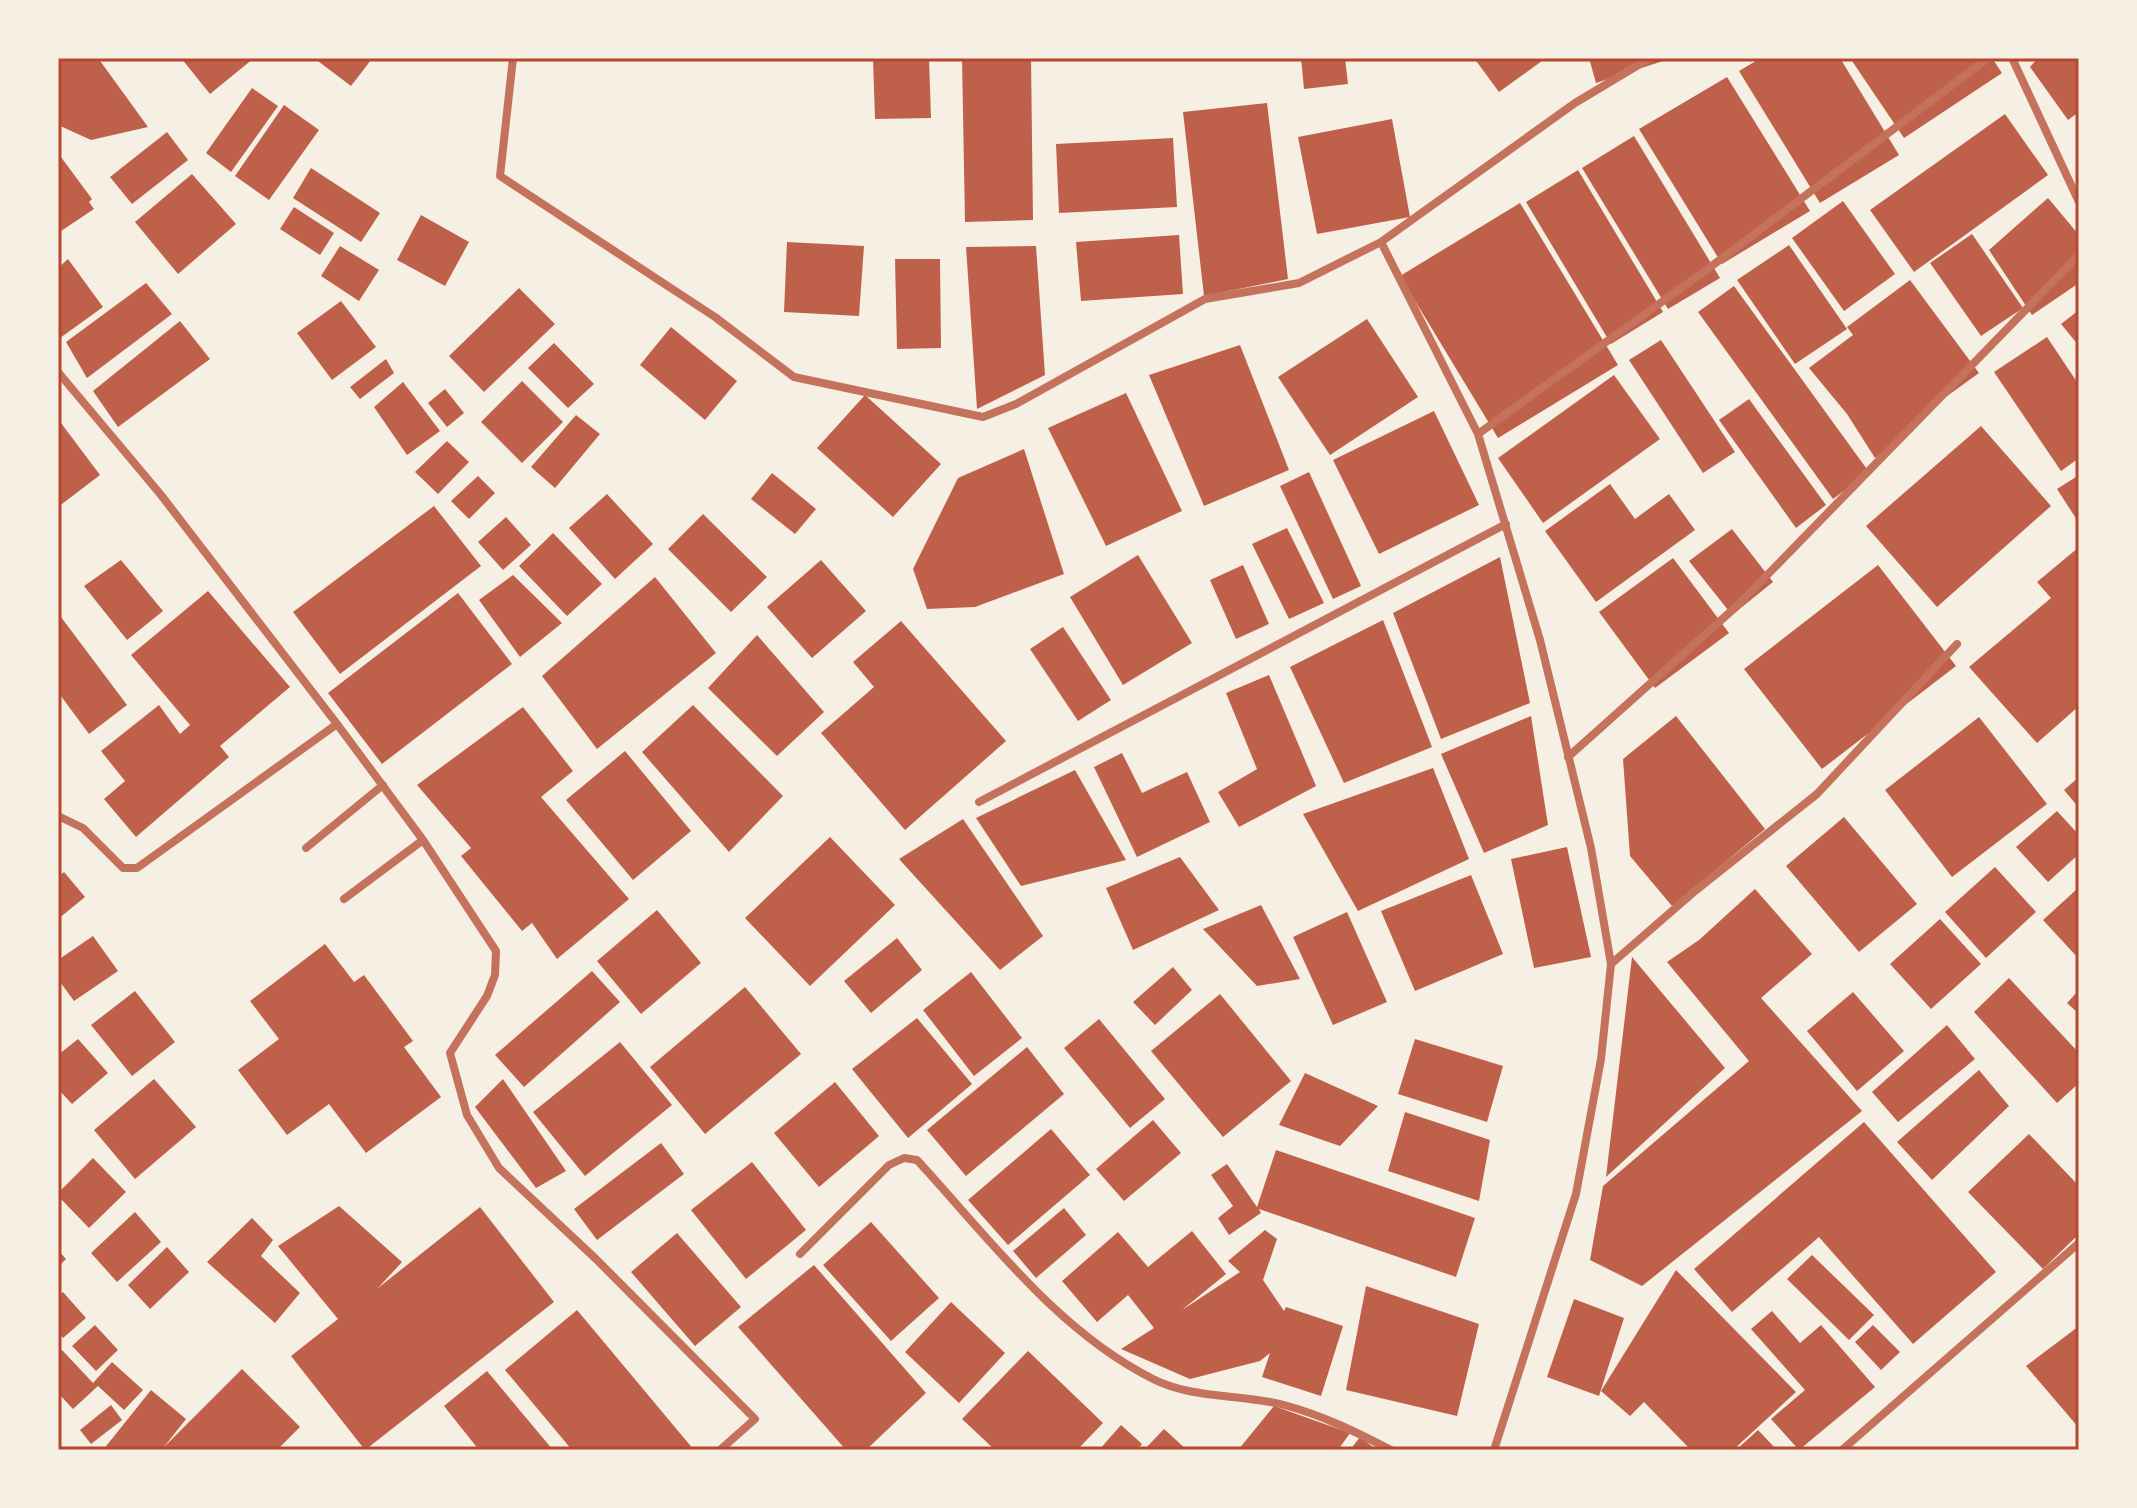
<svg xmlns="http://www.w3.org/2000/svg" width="2137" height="1508" font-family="Karla,sans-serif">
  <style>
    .building { fill: #bf614a }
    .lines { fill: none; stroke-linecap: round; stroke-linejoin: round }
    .minor { stroke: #c5725c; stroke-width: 8 }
    .neatline { fill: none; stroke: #b5482f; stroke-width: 3 }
  </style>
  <rect width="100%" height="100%" fill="#f6efe4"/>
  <path class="building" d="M58 58H98L148 127 91 140 58 125Z
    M181 58H254L210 94Z
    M314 58H368L371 60 351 86Z
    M873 58H929L931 118 875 119Z
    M962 58H1031L1033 220 965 222Z
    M1301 58H1345L1348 84 1304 89Z
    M1474 58H1546L1499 92Z
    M1589 58H1669V59L1596 83Z
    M1761 58H1840L1899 155 1820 203 1739 71Z
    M1850 58H1992L2002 73 1904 138Z
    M2038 58H2079V112L2068 120 2030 67Z
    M1727 77 1810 211 1722 264 1639 129Z
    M252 88 278 106 231 172 206 153Z
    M1267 103 1288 279 1204 296 1183 112Z
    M284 105 319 130 269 200 235 176Z
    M2005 114 2048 175 1914 272 1870 210Z
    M1392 119 1410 217 1317 234 1298 137Z
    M167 132 188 160 132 204 110 177Z
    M1634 136 1720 278 1668 309 1582 168Z
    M1173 138 1177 207 1059 213 1056 144Z
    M58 153 92 199 89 202 94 209 58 233Z
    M311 168 380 213 361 242 293 198Z
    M1578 170 1663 312 1611 344 1526 202Z
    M192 174 236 224 178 274 135 222Z
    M2048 198 2079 235V283L2032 315 1989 250Z
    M1843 201 1895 274 1844 311 1792 238Z
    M1520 203 1618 365 1498 438 1400 276Z
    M294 207 334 233 320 255 280 229Z
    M421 215 469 242 445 286 397 260Z
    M1972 234 2023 308 1981 336 1930 263Z
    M1179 235 1183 294 1081 301 1076 242Z
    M787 242 864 246 859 316 784 312Z
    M1789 245 1847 329 1795 364 1737 280Z
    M340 246 379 270 359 301 321 276Z
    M1036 246 1045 375 977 409 966 247Z
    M68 259 103 307 60 338 58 268Z
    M895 259H940L941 348 897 349Z
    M1910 280 1979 373 1914 420 1918 426 1875 458 1847 414 1809 368 1853 335 1847 327Z
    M146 283 172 314 87 378 66 342Z
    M1734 286 1869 472 1833 499 1698 312Z
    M519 288 555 324 484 392 449 356Z
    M341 301 376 347 332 380 297 333Z
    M2079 310V346L2061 324Z
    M1367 319 1418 397 1330 455 1278 377Z
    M180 321 210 359 118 427 93 391Z
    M671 327 737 381 705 420 640 365Z
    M2047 337 2079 385V458L2061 471 1994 372Z
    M1661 340 1735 452 1703 473 1629 360Z
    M554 343 594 384 568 408 528 368Z
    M1240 345 1289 470 1204 506 1149 375Z
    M386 359 394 373 360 399 350 387Z
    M1614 375 1660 439 1543 523 1498 458Z
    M522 381 563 422 522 463 481 422Z
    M403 382 440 431 407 455 374 407Z
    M445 389 464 413 447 427 428 403Z
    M1126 393 1182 511 1106 546 1048 428Z
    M865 395 941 464 893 517 817 448Z
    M1749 399 1826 505 1796 528 1719 420Z
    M1434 411 1479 505 1379 554 1333 460Z
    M576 415 600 434 555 488 531 467Z
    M58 419 100 475 58 507Z
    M1981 426 2051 506 1937 607 1866 526Z
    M447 441 469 462 438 494 415 472Z
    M1024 449 1064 574 975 607 927 609 913 569 958 478Z
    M1309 472 1361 586 1333 599 1280 486Z
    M772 473 816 509 795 534 751 499Z
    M2079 475V523L2057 489Z
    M478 476 495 493 469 519 451 501Z
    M1610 484 1635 519 1669 494 1695 530 1596 602 1545 531Z
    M607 494 653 544 615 579 569 528Z
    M434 506 481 566 340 674 293 612Z
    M703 514 767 577 731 612 668 549Z
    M506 517 531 545 503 570 478 542Z
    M1287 528 1324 603 1289 619 1252 544Z
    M1732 529 1773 582 1732 615 1689 561Z
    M553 533 602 584 567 616 519 566Z
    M2079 547V706L2037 743 1969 667 2051 598 2037 582Z
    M1138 555 1192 643 1123 685 1070 597Z
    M1500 557 1530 703 1441 739 1393 613Z
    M1673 558 1729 633 1655 688 1599 612Z
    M121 560 163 611 127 640 84 586Z
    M821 560 866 611 812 658 767 607Z
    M1243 565 1269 624 1236 639 1210 580Z
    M1878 565 1956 666 1822 769 1744 669Z
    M513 575 562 623 520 657 479 600Z
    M655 577 716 653 597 749 542 676Z
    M208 591 290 687 220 746 229 757 136 837 104 799 125 781 101 751 159 705 180 734 190 725 131 655Z
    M458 593 512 664 382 764 328 693Z
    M58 613 127 705 89 734 58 692Z
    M1383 620 1432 747 1344 783 1290 667Z
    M901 621 1006 741 905 830 821 733 874 687 853 662Z
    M1063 627 1111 700 1078 721 1030 649Z
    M757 635 824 712 777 756 708 688Z
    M1269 675 1316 786 1239 827 1218 792 1257 769 1226 693Z
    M693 705 783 796 729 852 642 752Z
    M523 707 573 771 541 797 629 899 557 959 532 923 522 931 461 856 471 848 417 785Z
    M1531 716 1548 825 1484 853 1441 754Z
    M1676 716 1765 829 1672 906 1630 856 1623 759Z
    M1979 717 2047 804 1952 877 1885 790Z
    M625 751 691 831 633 880 566 800Z
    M1122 753 1142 793 1187 772 1210 822 1137 857 1094 767Z
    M1433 768 1469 859 1358 911 1303 814Z
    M1075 770 1126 860 1021 886 976 818Z
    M2079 777V808L2064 790Z
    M2057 811 2079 835V854L2048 882 2016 847Z
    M1844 817 1917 904 1859 952 1786 866Z
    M963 819 1043 936 1000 970 899 859Z
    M830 837 895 905 810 986 745 918Z
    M1567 847 1591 957 1534 968 1511 859Z
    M1180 857 1219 910 1133 950 1106 888Z
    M1995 867 2036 912 1986 958 1945 912Z
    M64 872 85 897 58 919V877Z
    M1471 875 1503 954 1415 991 1381 911Z
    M1755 889 1812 954 1761 998 1862 1111 1642 1286 1590 1260 1603 1186 1749 1061 1667 962 1699 940Z
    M2077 889 2079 892V959L2043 920Z
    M1261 905 1300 979 1257 986 1203 929Z
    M657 910 701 963 641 1014 597 961Z
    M1347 912 1387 1002 1333 1025 1293 937Z
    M1940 919 1981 964 1931 1009 1890 964Z
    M93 936 118 971 74 1001 58 979V960Z
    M897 938 922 970 871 1013 844 981Z
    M325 944 354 982 364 975 413 1041 404 1047 441 1097 366 1153 329 1104 287 1135 238 1070 279 1039 250 1001Z
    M1632 957 1725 1068 1606 1177Z
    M1173 967 1192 990 1155 1025 1133 1002Z
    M592 971 620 1002 524 1087 495 1055Z
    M971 972 1022 1038 974 1076 923 1010Z
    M2009 978 2079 1053V1083L2057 1103 1974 1012Z
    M745 987 801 1054 705 1134 650 1067Z
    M2079 990V1014L2067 1003Z
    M135 991 175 1042 132 1076 91 1025Z
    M1853 992 1904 1051 1857 1091 1807 1031Z
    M1220 994 1291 1081 1223 1137 1151 1051Z
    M917 1018 972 1084 908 1138 852 1069Z
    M1099 1019 1165 1099 1130 1128 1064 1048Z
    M1947 1025 1975 1059 1898 1122 1872 1092Z
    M78 1039 108 1073 72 1104 58 1089V1055Z
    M1415 1039 1503 1066 1487 1122 1398 1094Z
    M620 1042 672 1105 585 1176 533 1112Z
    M1027 1047 1064 1094 966 1176 927 1130Z
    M1979 1070 2009 1106 1932 1180 1897 1142Z
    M1305 1073 1378 1106 1340 1146 1279 1125Z
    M154 1079 196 1127 135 1179 94 1130Z
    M503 1079 566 1171 536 1188 475 1107Z
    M835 1082 879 1136 819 1187 774 1133Z
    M1405 1112 1490 1140 1479 1201 1388 1171Z
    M1153 1120 1181 1153 1124 1201 1096 1169Z
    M1864 1122 1996 1272 1913 1344 1819 1237 1732 1312 1694 1269Z
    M1051 1129 1090 1175 1008 1245 968 1200Z
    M2029 1134 2079 1186V1234L2043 1269 1968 1192Z
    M661 1143 684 1174 597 1240 574 1209Z
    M1276 1150 1475 1218 1456 1277 1259 1209 1261 1213 1229 1235 1218 1218 1233 1206 1211 1175 1227 1164 1257 1207Z
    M93 1158 126 1192 89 1228 58 1196V1188L61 1190Z
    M752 1162 806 1230 746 1279 691 1210Z
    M339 1206 402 1262 378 1288 480 1207 554 1302 365 1450 291 1356 338 1319 278 1246Z
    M1064 1208 1086 1235 1036 1278 1013 1251Z
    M135 1212 161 1242 117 1282 91 1253Z
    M252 1218 273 1240 261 1256 300 1293 275 1323 207 1262Z
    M871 1222 939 1298 891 1341 823 1265Z
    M1265 1230 1277 1239 1263 1280 1284 1311 1286 1307 1343 1326 1321 1396 1262 1377 1270 1353 1260 1361 1190 1379 1121 1349 1154 1328 1128 1295 1097 1322 1062 1281 1118 1232 1148 1267 1192 1231 1226 1274 1182 1310 1240 1272 1228 1261Z
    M677 1233 741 1307 695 1346 631 1272Z
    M167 1247 189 1272 150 1309 128 1285Z
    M58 1250 66 1259 58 1267Z
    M1812 1255 1874 1315 1849 1340 1787 1279Z
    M814 1265 926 1393 866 1450H846L738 1327Z
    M1676 1270 1796 1392 1733 1450H1691L1644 1402 1630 1416 1601 1391Z
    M1366 1286 1479 1324 1457 1416 1346 1390Z
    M63 1292 86 1318 63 1338 58 1332V1296Z
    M1574 1299 1624 1318 1599 1396 1547 1377Z
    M951 1302 1005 1353 959 1403 905 1352Z
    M577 1310 694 1450H572L505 1370Z
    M1772 1311 1800 1343 1821 1325 1875 1387 1799 1450 1771 1419 1805 1390 1751 1329Z
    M95 1325 118 1350 96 1371 72 1346Z
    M1873 1325 1900 1352 1881 1370 1855 1342Z
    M2079 1326V1428L2026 1366Z
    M62 1350 93 1383 112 1362 143 1390 124 1410 98 1386 73 1409 58 1393V1354Z
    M1028 1351 1103 1423 1077 1450H995L962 1419Z
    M242 1369 300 1427 277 1450H103L151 1390 186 1419 164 1447Z
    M487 1371 553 1450H479L444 1406Z
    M111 1405 122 1420 91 1444 80 1430Z
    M1274 1406 1350 1433 1338 1450H1238Z
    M1121 1425 1142 1444 1137 1450H1099Z
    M1164 1429 1187 1450H1144Z
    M1758 1430 1777 1450H1736Z
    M1360 1437 1377 1450H1350Z"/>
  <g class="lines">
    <path class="minor" d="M513 58 500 176 715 317 794 377 983 417 1016 404 1205 299 1299 283 1381 242 1575 103 1650 58
      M2012 58 2079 202
      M1381 242 1478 434 1540 640 1591 848 1611 964 1601 1059 1576 1194 1494 1450
      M58 372 161 495 337 724 423 840 496 951 495 975 487 996 450 1053 467 1115 499 1168 596 1259 755 1419 720 1450
      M1478 434 1709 268 1988 58
      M1568 757 1738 605 2079 255
      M979 802 1506 524
      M58 816 83 828 123 868H137L337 724
      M306 848 383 785
      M344 899 423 840
      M1611 964 1695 891 1817 794 1957 644
      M800 1254 889 1165 904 1158 917 1160C989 1238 1057 1331 1153 1379 1192 1399 1242 1394 1284 1405 1322 1415 1356 1432 1391 1450
      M1842 1450 2079 1243"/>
  </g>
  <rect width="2137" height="1508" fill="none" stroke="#f6efe4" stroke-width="120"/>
  <rect x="60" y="60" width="2017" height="1388" class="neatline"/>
</svg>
